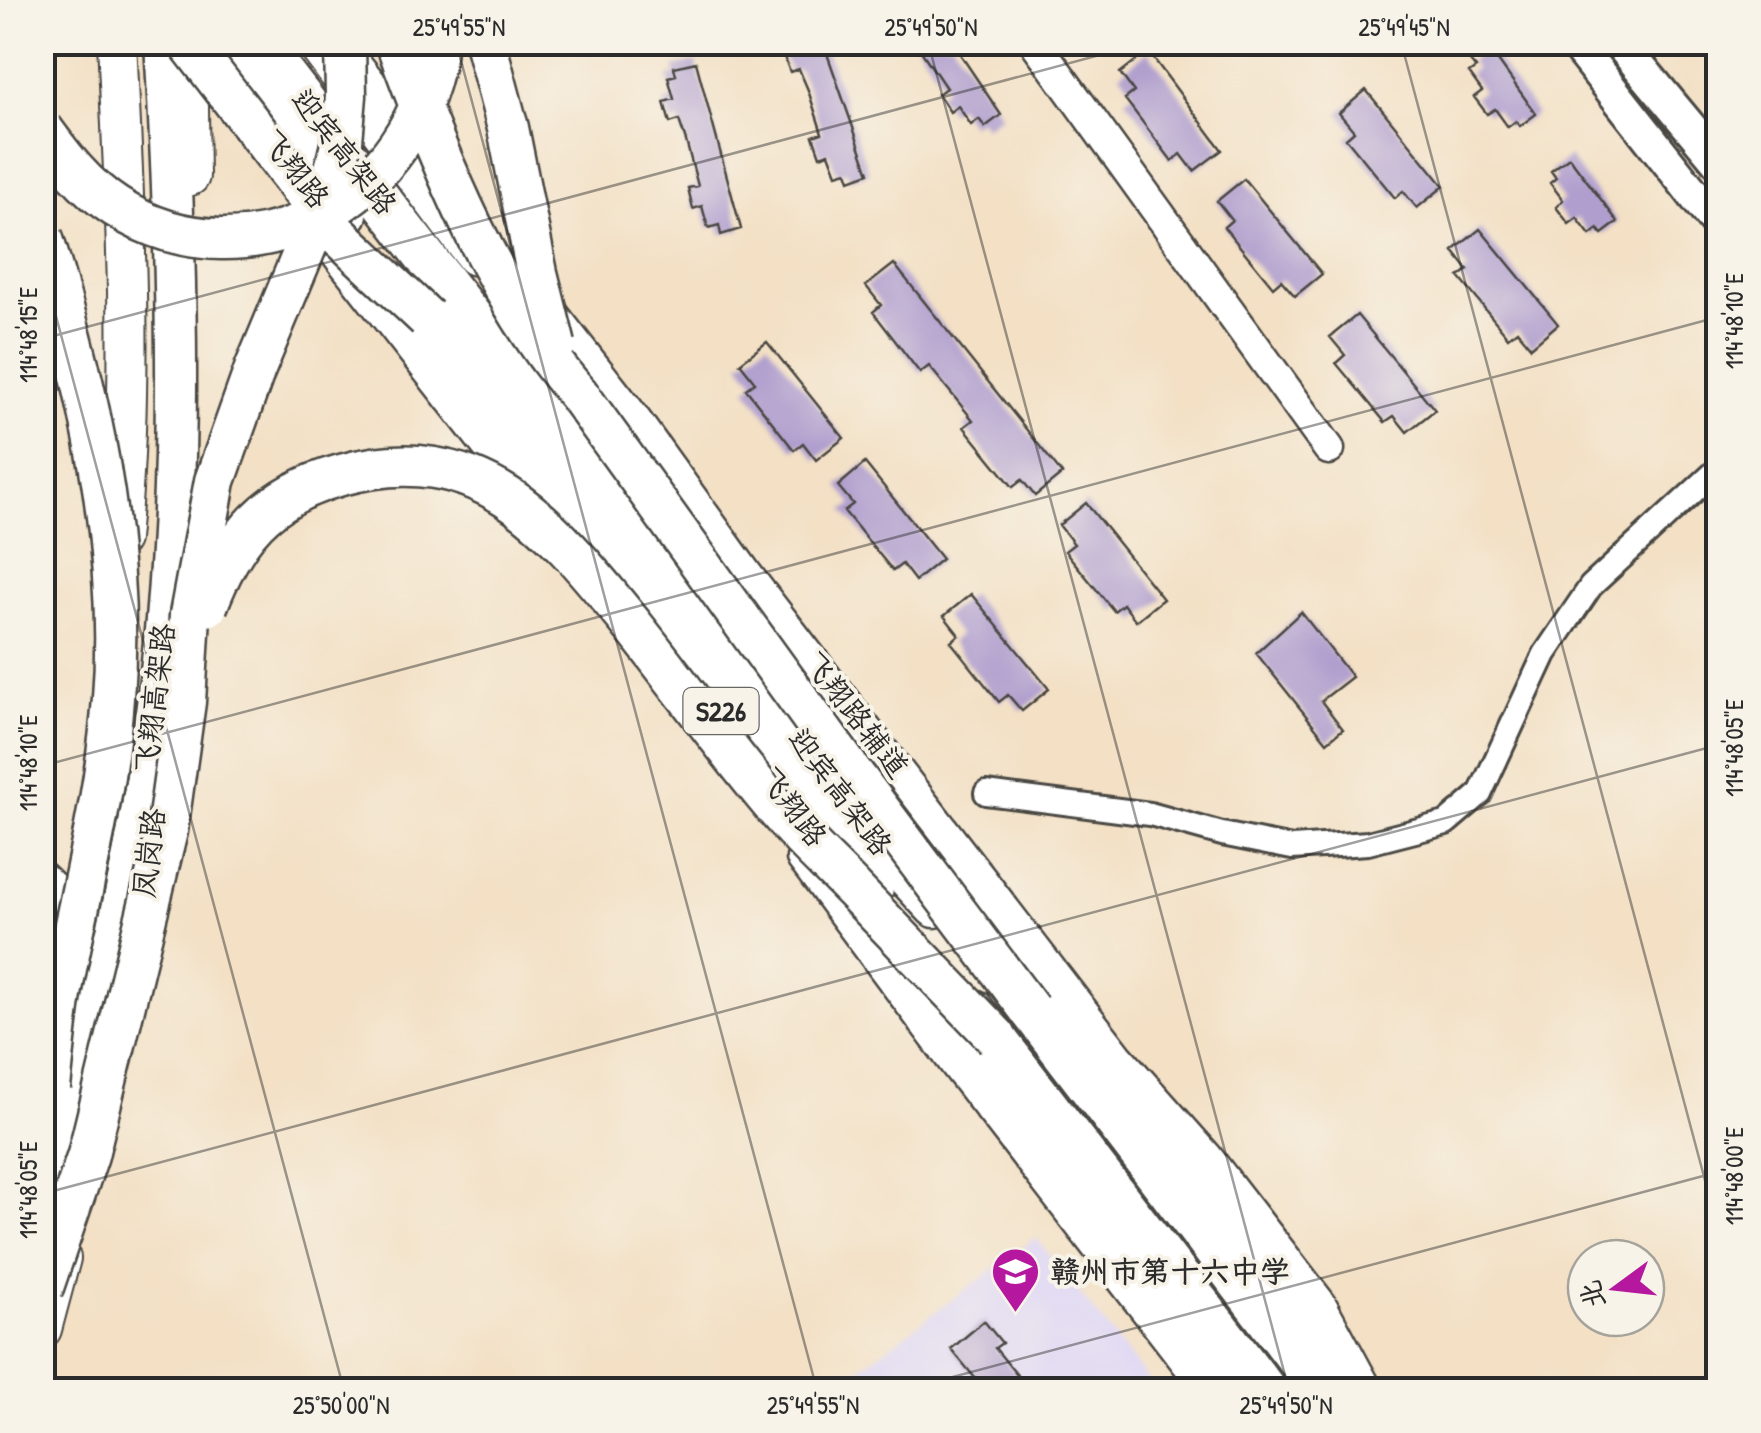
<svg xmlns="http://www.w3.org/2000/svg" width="1761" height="1433" font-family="'Patrick Hand','LXGW WenKai TC',sans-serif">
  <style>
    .built { fill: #ddd5f6 }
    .building { fill: #b09fce }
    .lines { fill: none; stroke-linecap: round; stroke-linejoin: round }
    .minor-casing { stroke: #494642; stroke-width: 28 }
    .tertiary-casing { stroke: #494642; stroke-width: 35 }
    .secondary-casing { stroke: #494642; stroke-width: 38 }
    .primary-casing { stroke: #494642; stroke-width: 42 }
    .trunk-casing { stroke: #494642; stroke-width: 45 }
    .minor { stroke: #fff; stroke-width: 22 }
    .tertiary { stroke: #fff; stroke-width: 30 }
    .secondary { stroke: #fff; stroke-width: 32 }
    .primary { stroke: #fff; stroke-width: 38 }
    .trunk { stroke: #fff; stroke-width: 40 }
    .trunk-bridge-casing { stroke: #494642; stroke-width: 45; stroke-linecap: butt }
    .trunk-bridge { stroke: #fff; stroke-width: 40 }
    .ticks { fill: none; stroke: #2b2b2b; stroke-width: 2.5; stroke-opacity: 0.45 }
    .labels { text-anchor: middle; stroke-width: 8; stroke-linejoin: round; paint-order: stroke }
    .shield { fill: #f7f3e8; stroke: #686764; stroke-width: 2.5 }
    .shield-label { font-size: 28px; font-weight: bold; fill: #2b2b2b }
    .street-label { font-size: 30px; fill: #2b2b2b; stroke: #f7f3e8 }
    .poi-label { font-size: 30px; font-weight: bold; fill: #2b2b2b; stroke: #f7f3e8; text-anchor: start }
    .neatline { fill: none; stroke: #2b2b2b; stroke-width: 4 }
    .ticks-label { font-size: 25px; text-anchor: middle; fill: #2b2b2b }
  </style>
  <rect width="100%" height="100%" fill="#f7f3e8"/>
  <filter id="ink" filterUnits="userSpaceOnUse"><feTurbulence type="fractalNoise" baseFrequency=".01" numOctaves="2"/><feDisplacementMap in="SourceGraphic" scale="20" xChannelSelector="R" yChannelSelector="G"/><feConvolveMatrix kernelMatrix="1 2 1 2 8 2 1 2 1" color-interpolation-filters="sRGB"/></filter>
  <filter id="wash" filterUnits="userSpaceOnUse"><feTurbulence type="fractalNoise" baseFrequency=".0048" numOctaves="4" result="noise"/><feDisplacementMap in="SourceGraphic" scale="40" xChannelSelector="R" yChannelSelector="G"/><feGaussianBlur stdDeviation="2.25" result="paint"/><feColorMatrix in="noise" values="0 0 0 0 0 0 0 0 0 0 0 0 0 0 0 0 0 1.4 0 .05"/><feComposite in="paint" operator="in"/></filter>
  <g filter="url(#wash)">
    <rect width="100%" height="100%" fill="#f3e0c5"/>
    <path class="built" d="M1036 1238 1156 1390H830Z"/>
    <g id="blocks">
      <path class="building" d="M790 42H823L869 173 850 180 847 171 837 174 829 153 820 156 813 136 822 133 808 90 799 69 790 72 782 52 792 48Z
        M915 42H952L1001 115 985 127 979 119 971 125 958 106 950 112 938 94 946 88Z
        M1489 48 1536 114 1520 126 1516 121 1508 127 1495 109 1487 114 1474 97 1482 91 1469 73 1476 68 1470 61Z
        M1148 51 1222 150 1194 171 1181 154 1172 161 1125 99 1134 92 1120 73Z
        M696 62 741 229 721 235 719 225 708 228 702 206 693 209 688 188 698 186 686 141 679 120 670 123 664 102 674 99 668 77 676 75 674 67Z
        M1366 90 1444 186 1417 208 1403 191 1395 198 1346 138 1354 131 1339 113Z
        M1569 157 1618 222 1602 234 1598 229 1590 235 1577 218 1569 224 1556 207 1563 200 1550 183 1556 178 1551 171Z
        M1244 179 1322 274 1295 296 1281 280 1273 287 1224 227 1232 220 1217 201Z
        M1480 229 1558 324 1531 347 1517 330 1508 337 1459 277 1468 270 1453 251Z
        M894 264 1062 474 1035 496 1022 480 1013 487 964 427 973 420 929 366 920 373 873 312 881 305 866 286Z
        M1357 315 1435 410 1407 432 1394 416 1385 422 1336 363 1345 355 1330 337Z
        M767 342 844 438 816 460 803 443 794 450 746 389 755 382 740 363Z
        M865 463 942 559 915 581 902 564 893 571 844 511 853 504 838 486Z
        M1086 503 1163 599 1136 621 1123 604 1114 611 1065 551 1074 544 1059 525Z
        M971 594 1049 689 1022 711 1008 695 999 702 951 642 959 635 944 616Z
        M1301 612 1352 677 1321 701 1343 729 1327 742 1256 653Z
        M984 1321 1002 1343 995 1348 1029 1390H985L951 1349Z"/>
    </g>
  </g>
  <g filter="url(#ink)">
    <use href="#blocks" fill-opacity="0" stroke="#494642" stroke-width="2.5"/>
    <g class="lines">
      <defs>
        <path id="minor" d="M986 793 1150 814 1222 834 1292 848 1368 843 1446 823 1480 794 1545 654 1591 586 1718 469"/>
        <path id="tertiary" d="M1035 42 1329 449
          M342 46 419 144
          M332 248 535 507
          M550 310 629 411 748 576 1118 1057 1207 1157 1320 1303 1367 1390
          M802 858 956 1065 1208 1390
          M42 877 66 900"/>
        <path id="secondary" d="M1574 42 1718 225
          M1619 42 1718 161"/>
        <path id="primary" d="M117 42C125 208 135 374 119 539
          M188 42 190 176
          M315 42 475 256
          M954 878 1220 1216 1349 1390
          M916 974 1233 1390
          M42 1329 61 1258"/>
        <path id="trunk" d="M216 42 347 214
          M259 42 896 865 935 907
          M407 292 805 805 873 888
          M1009 987 1030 1010 1321 1390
          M974 1010 1266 1390
          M42 1207C90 1051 132 892 154 729 185 501 178 272 165 42"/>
      </defs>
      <use href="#minor" class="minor-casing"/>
      <use href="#tertiary" class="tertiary-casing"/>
      <use href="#secondary" class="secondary-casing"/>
      <use href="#primary" class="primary-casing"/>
      <use href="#trunk" class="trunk-casing"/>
      <use href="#minor" class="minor"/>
      <use href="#tertiary" class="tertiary"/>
      <use href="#secondary" class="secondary"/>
      <use href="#primary" class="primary"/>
      <use href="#trunk" class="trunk"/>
      <defs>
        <path id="trunk-bridge" d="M188 42 332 229 427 318
          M396 42C438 158 496 301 578 394L849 769 1030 1010
          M485 42 508 128 537 273 555 345
          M42 129C63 158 85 187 116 207 252 293 420 195 437 42
          M42 236C88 384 125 543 113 698 106 797 80 893 62 989 56 1021 54 1055 50 1087
          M207 606C233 537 267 495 341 475 481 436 551 525 630 622 682 687 730 756 785 819 806 844 831 866 854 890 901 939 949 988 996 1037
          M42 1290 88 1155 167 831 185 702 190 615 215 481 255 369 330 189 342 141 346 96 345 42"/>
      </defs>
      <use href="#trunk-bridge" class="trunk-bridge-casing"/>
      <use href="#trunk-bridge" class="trunk-bridge"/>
    </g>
  </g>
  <path class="ticks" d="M456 42 817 1390M928 42 1289 1390M1401 42 1718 1229M42 264 344 1390M42 339 1148 42M42 766 1718 317M42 1194 1718 745M904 1390 1718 1172"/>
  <defs>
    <symbol id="school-pin" viewBox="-11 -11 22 30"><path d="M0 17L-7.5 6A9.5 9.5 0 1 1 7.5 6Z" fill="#b5179e" stroke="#f7f3e8"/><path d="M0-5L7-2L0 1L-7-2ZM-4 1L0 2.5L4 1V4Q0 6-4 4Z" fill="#fff"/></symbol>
  </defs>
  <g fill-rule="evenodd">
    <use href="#school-pin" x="988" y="1244" width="55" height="75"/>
  </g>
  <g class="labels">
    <rect class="shield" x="683.5" y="688" width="75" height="46" rx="8"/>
    <g class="shield-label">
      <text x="721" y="721">S226</text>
    </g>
    <g class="street-label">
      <text transform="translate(344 152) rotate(52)" y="10">迎宾高架路</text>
      <text transform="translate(295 169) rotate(52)" y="10">飞翔路</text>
      <text transform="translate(155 698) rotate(-83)" y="10">飞翔高架路</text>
      <text transform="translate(856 715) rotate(52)" y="10">飞翔路辅道</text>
      <text transform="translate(840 792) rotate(53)" y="10">迎宾高架路</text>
      <text transform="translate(793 807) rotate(53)" y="10">飞翔路</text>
      <text transform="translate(149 853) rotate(-83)" y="10">凤岗路</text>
    </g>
    <g class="poi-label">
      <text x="1050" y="1282">赣州市第十六中学</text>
    </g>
  </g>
  <rect width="1761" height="1433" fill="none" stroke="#f7f3e8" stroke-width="110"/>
  <g transform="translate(1616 1288) rotate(255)"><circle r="48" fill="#f7f3e8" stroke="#a5a39c" stroke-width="2.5"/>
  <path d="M0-8L18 38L0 25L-18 38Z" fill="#b5179e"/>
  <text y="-15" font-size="28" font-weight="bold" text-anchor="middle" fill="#2b2b2b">北</text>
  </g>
  <rect x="55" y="55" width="1651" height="1323" class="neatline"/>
  <g class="ticks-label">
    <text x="459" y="36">25°49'55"N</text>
    <text x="931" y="36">25°49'50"N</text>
    <text x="1404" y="36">25°49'45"N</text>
    <text transform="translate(1734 321) rotate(-90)" y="9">114°48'10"E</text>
    <text transform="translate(28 335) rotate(-90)" y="9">114°48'15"E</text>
    <text transform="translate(1734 748) rotate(-90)" y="9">114°48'05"E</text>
    <text transform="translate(28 763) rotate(-90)" y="9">114°48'10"E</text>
    <text transform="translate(1734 1176) rotate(-90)" y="9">114°48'00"E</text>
    <text transform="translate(28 1190) rotate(-90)" y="9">114°48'05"E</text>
    <text x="341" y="1414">25°50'00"N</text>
    <text x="813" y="1414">25°49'55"N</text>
    <text x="1286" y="1414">25°49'50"N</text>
  </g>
</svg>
